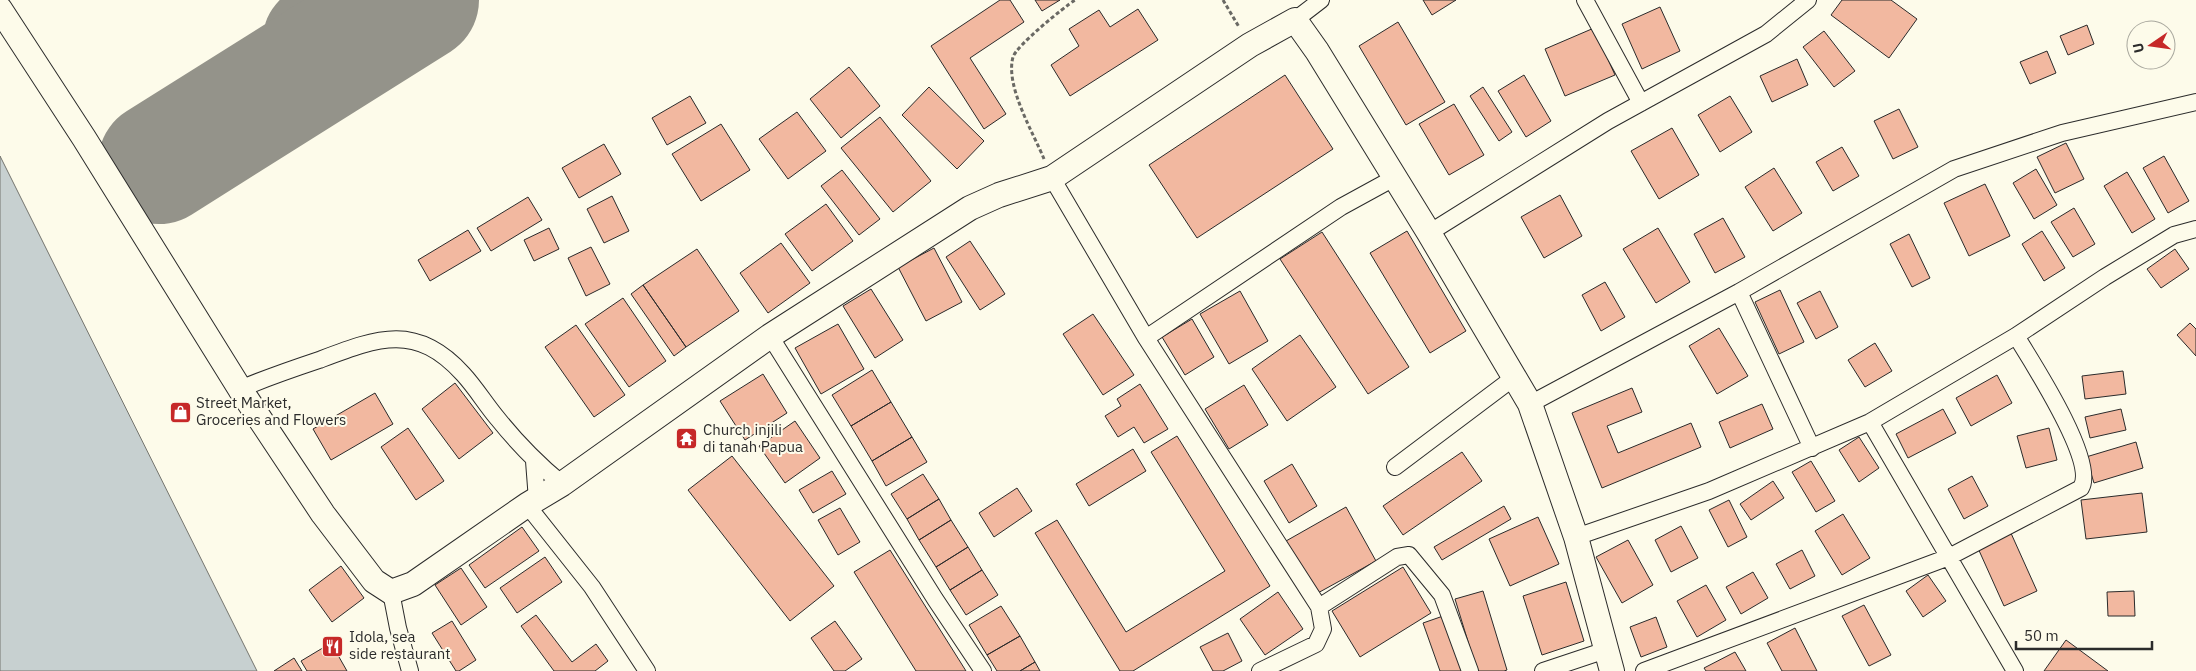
<svg xmlns="http://www.w3.org/2000/svg" width="2196" height="671" font-family="'IBM Plex Sans',sans-serif">
  <style>
    .water { fill: #c7d0d0; stroke: #74746e }
    .lines { fill: none; stroke-linecap: round; stroke-linejoin: round }
    .taxiway { stroke: #94938a; stroke-width: 49 }
    .runway { stroke: #94938a; stroke-width: 122 }
    .building { fill: #f2b8a0; stroke: #2b2b2b }
    .street-casing { stroke: #2b2b2b; stroke-width: 18 }
    .secondary-casing { stroke: #2b2b2b; stroke-width: 26 }
    .path { stroke: #6a6964; stroke-width: 3; stroke-dasharray: 4 2.5; stroke-linecap: butt }
    .street { stroke: #fdfbea; stroke-width: 16 }
    .secondary { stroke: #fdfbea; stroke-width: 24 }
    .labels { text-anchor: middle; stroke-width: 4; stroke-linejoin: round; paint-order: stroke }
    .poi-label { font-size: 15px; fill: #2b2b2b; stroke: #fdfbea; text-anchor: start }
  </style>
  <rect width="100%" height="100%" fill="#fdfbea"/>
  <path class="water" d="M0 156 257 671H0Z"/>
  <g class="lines">
    <path class="taxiway" d="M318 63 302 61C296 55 288 47 288 38 287 20 312 2 328 0"/>
    <path class="runway" d="M159 163 418 0"/>
  </g>
  <path class="building" d="M1000 0H1010L1024 22 970 58 1006 114 984 129 931 46Z
    M1035 0H1060L1042 11Z
    M1423 0H1456L1432 15Z
    M1842 0H1891L1917 19 1889 58 1831 15Z
    M1660 7 1680 51 1642 69 1622 24Z
    M1138 9 1158 40 1070 96 1051 65 1079 46 1069 29 1099 10 1110 27Z
    M1398 22 1445 102 1406 125 1359 46Z
    M2087 25 2094 44 2068 55 2060 36Z
    M1594 28 1615 75 1565 96 1545 49Z
    M1824 31 1855 71 1834 87 1803 47Z
    M2047 51 2056 73 2030 84 2020 62Z
    M1797 59 1808 85 1772 102 1760 76Z
    M849 67 880 106 841 138 810 99Z
    M1285 75 1333 149 1197 238 1149 165Z
    M1524 75 1551 121 1526 137 1498 91Z
    M929 87 984 141 957 169 902 115Z
    M1483 87 1512 132 1499 141 1470 96Z
    M690 96 706 123 667 145 652 118Z
    M1730 96 1752 132 1720 152 1698 115Z
    M1454 104 1484 155 1449 175 1419 124Z
    M1899 109 1918 147 1893 159 1874 121Z
    M797 112 826 151 788 179 759 139Z
    M880 117 931 181 893 212 841 148Z
    M721 124 750 170 701 201 672 154Z
    M1672 128 1699 175 1659 199 1631 151Z
    M2066 143 2084 179 2055 193 2037 157Z
    M604 144 621 174 579 198 562 168Z
    M1842 147 1859 176 1833 191 1816 162Z
    M2164 156 2189 201 2168 213 2143 168Z
    M1774 168 1802 213 1773 231 1745 187Z
    M2036 169 2057 205 2034 219 2013 183Z
    M842 170 880 219 859 235 821 186Z
    M2127 172 2155 219 2132 233 2104 186Z
    M1985 184 2010 236 1969 256 1944 203Z
    M1560 195 1582 236 1544 258 1521 217Z
    M612 196 629 231 604 243 587 209Z
    M528 197 542 220 491 251 477 228Z
    M826 204 853 241 812 271 785 234Z
    M2074 208 2095 244 2073 257 2051 222Z
    M1723 218 1745 257 1715 273 1694 234Z
    M549 228 559 249 534 261 524 240Z
    M1658 228 1690 282 1656 303 1623 249Z
    M468 230 481 251 430 281 418 260Z
    M1407 231 1466 331 1430 353 1370 253Z
    M2042 231 2065 268 2044 281 2022 244Z
    M1322 232 1409 367 1368 394 1280 259Z
    M1909 234 1930 278 1912 287 1890 244Z
    M970 241 1005 294 980 310 946 257Z
    M781 243 810 283 768 313 740 273Z
    M591 247 610 284 586 296 568 258Z
    M934 248 962 302 926 321 898 267Z
    M697 249 739 311 686 347 643 285Z
    M2175 249 2189 269 2161 288 2147 269Z
    M1605 282 1625 317 1601 331 1582 295Z
    M643 285 686 347 674 356 631 294Z
    M871 289 903 340 875 358 843 306Z
    M1780 290 1804 342 1779 354 1755 302Z
    M1240 291 1268 341 1229 364 1200 314Z
    M1820 291 1838 327 1816 339 1797 303Z
    M623 298 666 361 629 387 585 324Z
    M1093 314 1134 375 1103 395 1063 334Z
    M1192 319 1214 357 1185 375 1162 337Z
    M2190 323 2196 329V356L2177 335Z
    M838 324 864 369 821 394 795 348Z
    M576 325 625 395 594 417 545 347Z
    M1719 328 1748 376 1717 394 1689 346Z
    M1300 335 1336 387 1287 421 1252 369Z
    M1875 343 1892 371 1865 387 1848 360Z
    M872 370 891 402 851 426 832 395Z
    M2123 371 2126 394 2085 399 2082 376Z
    M763 374 787 413 745 440 720 401Z
    M1997 375 2012 403 1971 426 1956 398Z
    M455 383 493 433 459 459 422 409Z
    M1140 384 1168 429 1144 443 1134 427 1118 437 1105 416 1121 406 1117 399Z
    M1244 385 1268 425 1229 449 1205 409Z
    M1632 388 1642 412 1607 426 1618 453 1691 423 1701 447 1602 488 1572 413Z
    M375 393 393 424 331 460 313 429Z
    M891 402 912 437 872 461 851 426Z
    M1762 404 1773 429 1730 448 1719 422Z
    M1943 409 1956 433 1908 458 1896 434Z
    M2121 409 2126 430 2090 438 2085 417Z
    M795 421 820 458 785 483 759 446Z
    M408 428 444 481 416 500 381 447Z
    M2049 428 2057 460 2026 468 2017 436Z
    M1177 436 1270 586 1133 671H1120L1035 533 1057 520 1126 632 1225 571 1151 452Z
    M912 437 927 462 886 486 872 461Z
    M1859 437 1879 468 1859 482 1839 450Z
    M2136 442 2143 468 2094 483 2086 457Z
    M1133 449 1146 471 1089 506 1076 484Z
    M1462 452 1482 481 1403 535 1383 506Z
    M732 456 834 586 790 621 688 490Z
    M1811 461 1835 501 1816 512 1792 472Z
    M1292 464 1317 506 1289 523 1264 481Z
    M832 471 846 494 813 513 799 490Z
    M923 474 939 499 907 519 891 494Z
    M1972 476 1988 506 1964 519 1948 489Z
    M1773 481 1784 498 1751 520 1740 504Z
    M1017 488 1032 511 994 537 979 513Z
    M2142 493 2147 532 2086 539 2081 500Z
    M939 499 951 520 919 540 907 519Z
    M1729 500 1747 537 1728 547 1709 510Z
    M1504 506 1511 519 1442 560 1434 547Z
    M1346 507 1376 561 1316 594 1286 541Z
    M840 508 860 542 838 555 818 520Z
    M1843 514 1870 558 1842 575 1815 531Z
    M1538 517 1559 564 1510 586 1489 539Z
    M951 520 968 547 936 567 919 540Z
    M1681 526 1698 558 1671 572 1655 540Z
    M522 527 539 551 485 588 469 565Z
    M2010 531 2037 591 2004 606 1977 546Z
    M1628 540 1653 585 1622 603 1596 557Z
    M968 547 982 570 950 590 936 567Z
    M890 550 966 671H916L854 572Z
    M1802 550 1815 576 1790 589 1776 564Z
    M545 557 562 582 517 613 500 588Z
    M341 566 364 598 332 622 309 590Z
    M1403 567 1431 613 1360 657 1332 611Z
    M461 568 487 607 461 625 435 585Z
    M982 570 998 595 966 615 950 590Z
    M1753 572 1768 598 1741 614 1726 587Z
    M1928 575 1946 601 1923 617 1906 591Z
    M1566 582 1584 641 1542 655 1523 596Z
    M1706 585 1726 620 1697 637 1677 601Z
    M1483 591 1507 670 1504 671H1477L1455 599Z
    M2134 591 2135 616H2108L2107 592Z
    M1278 592 1303 629 1265 655 1240 619Z
    M1864 605 1891 655 1869 666 1842 616Z
    M1001 606 1020 636 987 655 969 625Z
    M536 615 572 662 596 644 608 661 595 671H554L521 626Z
    M1446 615 1466 671H1440L1423 623Z
    M1656 617 1667 647 1641 657 1630 627Z
    M452 621 476 660 459 671H456L432 633Z
    M835 621 862 659 845 671H834L811 638Z
    M1795 628 1817 671H1782L1767 643Z
    M1228 633 1242 661 1223 671H1213L1200 647Z
    M1020 636 1035 662 1020 671H997L987 655Z
    M2066 640 2108 671H2044Z
    M331 643 347 671H307L301 661Z
    M1735 652 1746 671H1706L1704 668Z
    M294 658 302 671H274Z
    M1035 662 1040 671H1020Z"/>
  <g class="lines">
    <defs>
      <path id="street" d="M1585 0 1641 103
        M1295 20 1321 0
        M1052 178 1146 338 1319 607 1323 629 1316 644 1260 671
        M1429 233 1608 121 1766 34 1808 0
        M1739 292 1812 448
        M770 336 935 599 983 671
        M1146 338 1341 207 1394 178
        M240 389C266 378 292 369 319 360 377 338 416 322 463 374 476 388 486 405 498 419 518 444 538 464 562 484
        M1530 404 1739 292 1954 169 2062 133 2196 102
        M1870 422 2015 671
        M534 461 537 500
        M1395 467 1516 376
        M527 505 592 587 647 671
        M1576 537 1709 491 1870 422 2016 336 2105 277 2174 235 2196 229
        M391 592 398 628 410 671
        M1319 607 1397 557 1409 555 1442 595 1470 671
        M1543 671 1606 650
        M1644 671 1949 557 2081 488C2097 462 2032 362 2016 336"/>
      <path id="secondary" d="M0 9 84 138 240 389 323 514 374 581 391 592 413 584 527 505 562 484 770 336 970 208 999 195 1052 178 1250 45 1295 20 1317 51 1429 233 1530 404 1576 537 1612 671"/>
    </defs>
    <use href="#street" class="street-casing"/>
    <use href="#secondary" class="secondary-casing"/>
    <path class="path" d="M1223 0 1239 27
      M1044 159C1033 132 1005 86 1013 57 1017 45 1063 8 1075 0"/>
    <use href="#street" class="street"/>
    <use href="#secondary" class="secondary"/>
  </g>
  <defs>
    <symbol id="shop-square" viewBox="-11 -11 22 22"><rect x="-9" y="-9" width="18" height="18" rx="4" fill="#c62828" stroke="#fdfbea"/><path d="M-5-2.5h2.3a2.7 3.5 0 0 1 5.4 0H5L5.5 6h-11ZM-1.5-2.5h3a1.5 2.3 0 0 0-3 0Z" fill="#fff"/></symbol>
    <symbol id="temple-square" viewBox="-11 -11 22 22"><rect x="-9" y="-9" width="18" height="18" rx="4" fill="#c62828" stroke="#fdfbea"/><path d="M0-6L5-2H3V0L6.5 2.5H4V6H1.5V3h-3V6H-4V2.5H-6.5L-3 0V-2H-5Z" fill="#fff"/></symbol>
    <symbol id="restaurant-square" viewBox="-11 -11 22 22"><rect x="-9" y="-9" width="18" height="18" rx="4" fill="#c62828" stroke="#fdfbea"/><path d="M-5-6h1v4h1v-4h1v4h1v-4h1v5L-1.5 .5V6h-2V.5L-5-1ZM5-6V6H3V1.5H1.5Q1.5-4 5-6Z" fill="#fff"/></symbol>
  </defs>
  <g fill-rule="evenodd">
    <use href="#shop-square" x="168" y="400" width="25" height="25"/>
    <use href="#temple-square" x="674" y="426" width="25" height="25"/>
    <use href="#restaurant-square" x="320" y="634" width="25" height="25"/>
  </g>
  <g class="labels">
    <g class="poi-label">
      <text x="196" y="408">Street Market,<tspan x="196" dy="17">Groceries and Flowers</tspan></text>
      <text x="703" y="435">Church injili<tspan x="703" dy="17">di tanah Papua</tspan></text>
      <text x="349" y="642">Idola, sea<tspan x="349" dy="17">side restaurant</tspan></text>
    </g>
  </g>
  <g transform="translate(2151 45) rotate(257)"><circle r="24" fill="#fdfbea" stroke="#a9a89e"/>
  <path d="M0-4L9 19L0 12L-9 19Z" fill="#c62828"/>
  <text y="-8" font-size="14" font-weight="bold" text-anchor="middle" fill="#2b2b2b">U</text>
  </g>
  <path d="M2016 641v8h136v-8" fill="none" stroke="#2b2b2b" stroke-width="2.5"/>
  <text x="2024" y="641" font-size="15" fill="#2b2b2b" stroke="#fdfbea" stroke-width="4" paint-order="stroke">50 m</text>
</svg>
